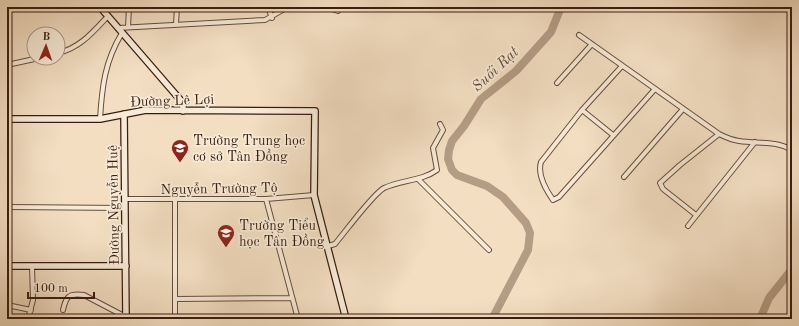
<svg xmlns="http://www.w3.org/2000/svg" width="799" height="326" font-family="'Old Standard TT',serif">
  <style>
    .lines { fill: none; stroke-linecap: round; stroke-linejoin: round }
    .river { stroke: #b49c85; stroke-width: 8 }
    .street-casing { stroke: #684d3c; stroke-width: 6 }
    .secondary-casing { stroke: #3a1d0f; stroke-width: 8 }
    .street { stroke: #f7ead7; stroke-width: 4 }
    .secondary { stroke: #f7ead7; stroke-width: 5.5 }
    .labels { text-anchor: middle; stroke-width: 3.5; stroke-linejoin: round; paint-order: stroke }
    .street-label { font-size: 14px; fill: #3a1d0f; stroke: #f7ead7 }
    .poi-label { font-size: 14px; fill: #3a1d0f; stroke: #f7ead7; text-anchor: start }
    .water-label { font-size: 15px; font-style: italic; fill: #654938; stroke: #f7ead7 }
  </style>
  <rect width="100%" height="100%" fill="#f3dec2"/>
  <filter id="stains"><feTurbulence type="fractalNoise" baseFrequency=".005" numOctaves="4"/><feColorMatrix values="0 0 0 0 .2 0 0 0 0 .09 0 0 0 0 .02 0 0 0 .5 -.17"/></filter>
  <radialGradient id="worn" r=".72"><stop offset=".6" stop-color="#630" stop-opacity="0"/><stop offset="1" stop-color="#630" stop-opacity=".3"/></radialGradient>
  <g class="lines">
    <path class="river" d="M492 319 528 250 530 233 526 223 503 197 487 186 457 175 452 170 448 159 449 150 452 141 464 126 481 99 516 71 551 32 561 7
      M760 319 769 298 792 269"/>
    <defs>
      <path id="street" d="M268 7 272 18
        M326 7 338 11
        M176 24 177 7
        M128 27 129 7
        M118 28 265 20 288 7
        M579 35 719 134C725 137 732 140 739 141 758 144 775 140 792 150
        M58 53C80 48 93 32 108 16
        M7 65 39 58
        M622 66 582 110 541 162C537 175 546 190 553 200L559 197 655 89
        M557 83 592 44
        M582 110 613 135
        M100 119C102 86 105 61 122 33
        M624 177 683 109
        M418 179 489 250
        M125 199H266L314 195
        M266 199 298 319
        M175 200V319
        M7 207 125 208
        M696 215 663 189 660 183 680 165 719 134
        M688 226 755 142
        M328 246 335 244C345 232 373 194 384 188 401 180 422 181 437 170L433 148 443 130 440 124
        M175 299 291 298
        M7 305 31 310
        M63 310C66 296 69 293 84 295L126 317
        M28 319 33 300 32 266
        M354 319H358"/>
      <path id="secondary" d="M100 7 183 103V111
        M124 114 126 319
        M7 119H100L146 110 315 111 314 195 346 319
        M7 266H126"/>
    </defs>
    <use href="#street" class="street-casing"/>
    <use href="#secondary" class="secondary-casing"/>
    <use href="#street" class="street"/>
    <use href="#secondary" class="secondary"/>
  </g>
  <defs>
    <symbol id="school-pin" viewBox="-11 -11 22 30"><path d="M0 17L-7.5 6A9.5 9.5 0 1 1 7.5 6Z" fill="#8f2418" stroke="#f7ead7"/><path d="M0-5L7-2L0 1L-7-2ZM-4 1L0 2.5L4 1V4Q0 6-4 4Z" fill="#fff"/></symbol>
  </defs>
  <g fill-rule="evenodd">
    <use href="#school-pin" x="170" y="138" width="20" height="27"/>
    <use href="#school-pin" x="216" y="223" width="20" height="27"/>
  </g>
  <g class="labels">
    <g class="street-label">
      <text transform="translate(172 100) rotate(-2)" y="5">Đường Lê Lợi</text>
      <text transform="translate(219 188) rotate(-1)" y="5">Nguyễn Trường Tộ</text>
      <text transform="translate(113 205) rotate(-91)" y="5">Đường Nguyễn Huệ</text>
    </g>
    <g class="poi-label">
      <text x="193" y="145">Trường Trung học<tspan x="193" dy="16">cơ sở Tân Đồng</tspan></text>
      <text x="239" y="230">Trường Tiểu<tspan x="239" dy="16">học Tân Đồng</tspan></text>
    </g>
    <g class="water-label">
      <text transform="translate(495 69) rotate(-43)" y="5">Suối Rạt</text>
    </g>
  </g>
  <rect width="799" height="326" fill="none" stroke="#f3dec2" stroke-width="24"/>
  <rect x="8" y="8" width="783" height="310" fill="none" stroke="#3a1d0f" stroke-width="2"/>
  <rect x="12" y="12" width="775" height="302" fill="none" stroke="#3a1d0f"/>
  <g transform="translate(46 46) rotate(2)"><circle r="19" fill="#f7ead7" stroke="#ab9887"/>
  <path d="M0-3L7 15L0 10L-7 15Z" fill="#8f2418"/>
  <text y="-6" font-size="11" font-weight="bold" text-anchor="middle" fill="#3a1d0f">B</text>
  </g>
  <path d="M28 292v6h66v-6" fill="none" stroke="#3a1d0f" stroke-width="2"/>
  <text x="34" y="292" font-size="12" fill="#3a1d0f" stroke="#f7ead7" stroke-width="3" paint-order="stroke">100 m</text>
  <rect width="100%" height="100%" filter="url(#stains)"/>
  <rect width="100%" height="100%" fill="url(#worn)"/>
</svg>
